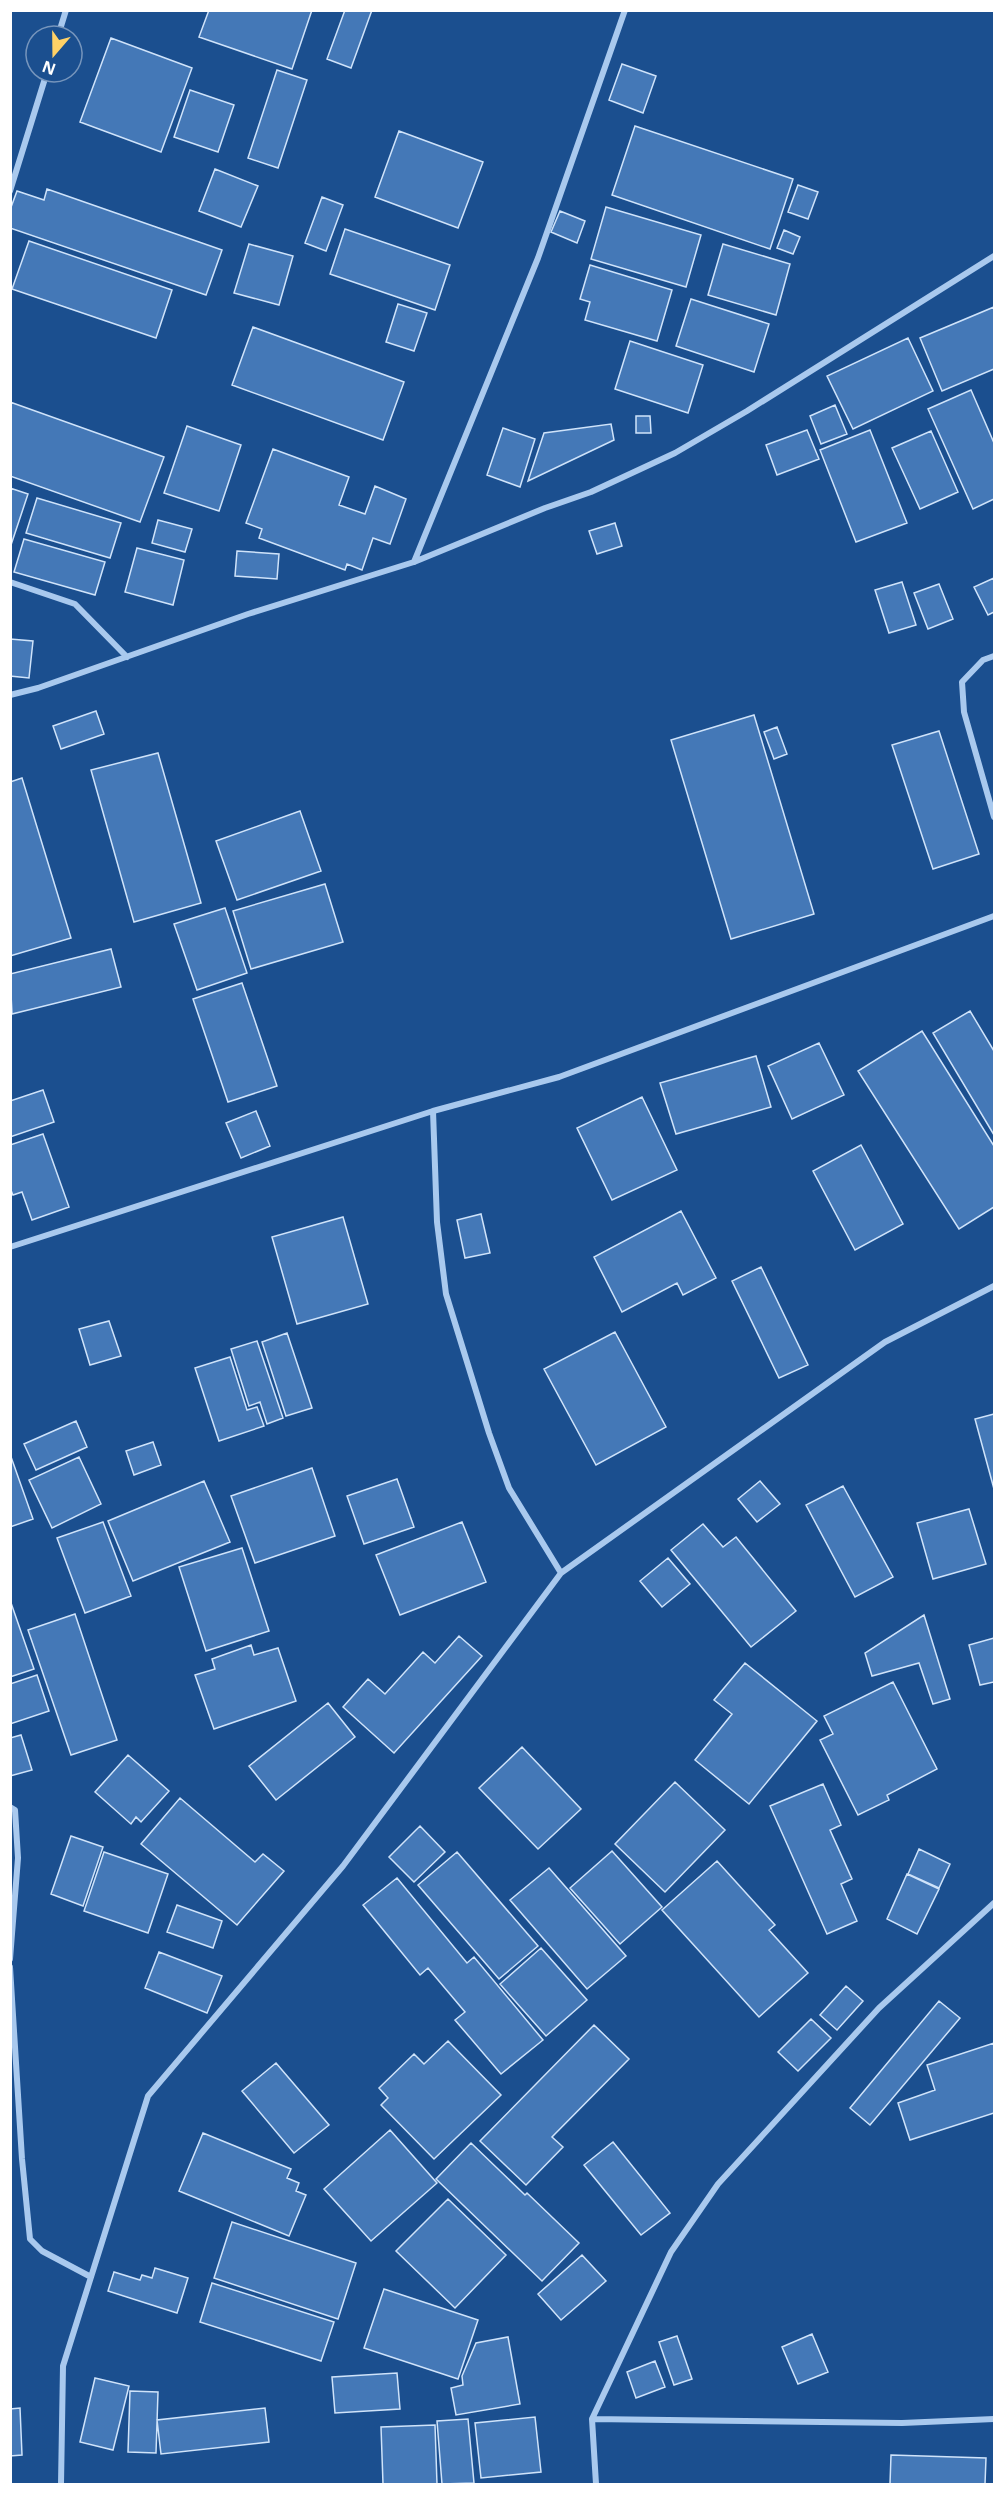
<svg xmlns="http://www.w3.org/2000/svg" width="1005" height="2495" font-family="'Noto Sans',sans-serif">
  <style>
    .building { fill: #4478b7; stroke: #cfe3fa; stroke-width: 1.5 }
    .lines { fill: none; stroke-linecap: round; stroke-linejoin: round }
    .street { stroke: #a9c9ee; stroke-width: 6 }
  </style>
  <rect width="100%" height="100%" fill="#1b4f8f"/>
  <path class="building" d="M209 10H312L292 69 199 37Z
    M345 10H372L351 68 327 59Z
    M111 38 192 68 161 152 80 122Z
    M622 64 656 76 643 113 609 100Z
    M277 70 307 80 278 168 248 158Z
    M190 90 234 105 218 152 174 137Z
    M635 126 793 179 770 249 612 195Z
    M399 131 483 162 458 228 375 197Z
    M215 169 258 186 241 227 199 211Z
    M798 185 818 192 808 219 788 212Z
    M47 189 222 250 206 295 10 228V210L17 191 44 200Z
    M322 197 343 205 326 251 305 243Z
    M606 207 701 235 686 287 591 259Z
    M560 211 585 221 577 243 551 232Z
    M345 229 450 265 435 310 330 274Z
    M784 230 800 237 793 254 777 248Z
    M29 241 172 290 156 338 12 289Z
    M249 244 293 256 279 305 234 293Z
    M723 244 790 264 776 315 708 295Z
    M590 265 672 290 657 341 585 320 590 302 580 299Z
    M691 299 769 324 754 372 676 346Z
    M398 304 427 313 414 351 386 342Z
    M994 307V369L942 391 920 338Z
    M253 327 404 382 383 440 232 385Z
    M908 338 933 391 853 429 827 376Z
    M630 341 703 365 688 413 615 389Z
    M971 390 994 443V499L973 509 928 409Z
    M10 402 164 457 140 522 10 476Z
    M835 405 847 434 821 444 810 416Z
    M636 416H650L651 433H636Z
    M611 424 614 440 528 481 544 433Z
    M187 426 241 445 219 511 164 493Z
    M503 428 535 439 520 487 487 475Z
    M807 430 819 459 777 475 766 445Z
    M870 430 907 523 856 542 820 450Z
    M931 431 958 492 920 509 892 448Z
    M273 449 349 477 339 505 365 514 375 486 406 499 390 544 373 538 362 570 347 564 345 570 259 538 262 529 246 523Z
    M10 488 28 494 10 548Z
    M37 498 121 523 110 558 26 533Z
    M158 520 192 529 185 552 152 543Z
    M615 523 622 546 597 554 589 531Z
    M24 539 105 562 95 595 14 572Z
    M137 548 184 560 173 605 125 592Z
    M237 551 279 554 277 579 235 576Z
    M994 578V612L988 615 974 587Z
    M902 582 916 625 889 633 875 590Z
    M939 584 953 619 928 629 914 593Z
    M10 639 33 641 29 678 10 676Z
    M96 711 104 734 61 749 53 726Z
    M754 715 814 914 731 939 671 740Z
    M777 727 787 754 774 759 764 732Z
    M939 731 979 854 933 869 892 745Z
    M158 753 201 903 134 922 91 770Z
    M22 778 71 938 10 956V782Z
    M300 811 321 871 237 900 216 841Z
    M325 884 343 942 251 969 233 911Z
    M225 908 247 973 197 990 174 924Z
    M111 949 121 987 12 1014 10 974Z
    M242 983 277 1086 228 1102 193 999Z
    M970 1011 994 1051V1135L933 1033Z
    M922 1031 994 1146V1207L959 1229 858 1071Z
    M819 1043 844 1095 792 1119 768 1066Z
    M756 1056 771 1107 676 1134 660 1083Z
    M43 1090 54 1122 10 1137V1101Z
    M642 1097 677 1170 612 1200 577 1128Z
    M256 1111 270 1146 241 1158 226 1123Z
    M43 1134 69 1207 32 1220 22 1192 13 1195 10 1188V1145Z
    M861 1145 903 1224 855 1250 813 1171Z
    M681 1211 716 1278 683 1295 677 1283 622 1312 594 1257Z
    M481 1214 490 1253 465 1258 457 1220Z
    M343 1217 368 1304 297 1324 272 1237Z
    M761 1267 808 1365 779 1378 732 1281Z
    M109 1321 121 1356 90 1365 79 1329Z
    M615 1332 666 1427 596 1465 544 1369Z
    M287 1333 312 1408 286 1416 262 1342Z
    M257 1341 283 1418 267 1424 260 1402 249 1406 231 1349Z
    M230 1357 247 1410 257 1407 264 1426 219 1441 195 1368Z
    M994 1414V1489L975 1419Z
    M76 1421 87 1447 36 1470 24 1444Z
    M153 1442 161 1465 134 1475 126 1451Z
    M10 1454 33 1519 10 1527Z
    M79 1457 101 1504 52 1528 29 1480Z
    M312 1468 335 1536 255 1563 231 1496Z
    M397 1479 414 1527 364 1544 347 1496Z
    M204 1481 230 1542 133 1581 108 1521Z
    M760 1481 780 1504 757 1522 738 1499Z
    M843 1486 893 1577 855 1597 806 1505Z
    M969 1509 986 1564 933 1579 917 1523Z
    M103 1522 131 1596 85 1613 57 1538Z
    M462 1522 486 1582 400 1615 376 1555Z
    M703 1524 723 1547 736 1537 796 1611 751 1647 671 1550Z
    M242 1548 269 1631 206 1651 179 1567Z
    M668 1558 690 1584 662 1607 640 1581Z
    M10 1600 34 1669 10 1677Z
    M75 1614 117 1740 71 1755 28 1630Z
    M924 1615 950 1699 933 1704 919 1663 872 1676 865 1653Z
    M459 1636 482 1656 394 1753 343 1707 368 1679 385 1694 423 1652 435 1663Z
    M994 1638V1682L980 1685 969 1645Z
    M251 1645 254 1655 278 1648 296 1701 214 1729 195 1675 215 1669 212 1659Z
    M745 1663 817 1721 749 1804 695 1760 732 1714 714 1700Z
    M37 1675 49 1711 10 1724V1684Z
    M893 1682 937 1769 887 1795 889 1800 858 1815 820 1740 833 1734 824 1716Z
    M328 1703 355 1737 276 1800 249 1766Z
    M21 1735 32 1770 10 1776V1738Z
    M522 1747 581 1809 538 1849 479 1788Z
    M128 1755 169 1791 141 1822 136 1817 131 1824 95 1792Z
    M675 1782 725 1830 665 1892 615 1844Z
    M823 1784 841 1825 830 1830 852 1879 841 1884 857 1921 827 1934 770 1806Z
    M180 1798 255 1862 263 1854 284 1871 237 1925 141 1844Z
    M420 1826 445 1852 414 1882 389 1857Z
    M71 1836 103 1847 83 1906 51 1894Z
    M919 1849 950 1864 939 1888 908 1874Z
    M612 1851 662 1907 620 1944 570 1888Z
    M104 1852 168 1874 148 1933 84 1911Z
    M457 1852 538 1946 499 1979 418 1885Z
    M717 1861 775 1925 769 1930 808 1973 759 2017 662 1910Z
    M549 1868 626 1956 587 1989 510 1900Z
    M907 1874 939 1889 917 1934 887 1919Z
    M397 1878 467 1963 474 1957 543 2040 501 2074 455 2020 465 2012 428 1968 420 1975 363 1905Z
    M177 1905 222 1921 213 1948 167 1932Z
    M541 1948 587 2000 546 2036 500 1984Z
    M159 1952 222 1976 207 2013 145 1988Z
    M846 1986 863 2001 837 2030 820 2015Z
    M939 2001 960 2018 870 2125 850 2108Z
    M811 2019 831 2038 798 2071 778 2052Z
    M594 2025 629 2059 552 2137 563 2147 526 2185 480 2141Z
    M448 2041 501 2095 434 2159 381 2105 388 2098 379 2088 414 2054 424 2064Z
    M994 2043V2113L910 2140 898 2103 935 2090 927 2065Z
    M276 2063 329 2125 294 2153 242 2091Z
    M390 2130 437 2183 371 2241 324 2189Z
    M203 2133 291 2169 287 2178 299 2183 296 2191 306 2195 289 2236 179 2191Z
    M613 2142 670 2213 641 2235 584 2165Z
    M471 2143 525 2195 527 2193 579 2243 542 2281 436 2179Z
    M448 2199 506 2255 455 2308 396 2251Z
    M232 2222 356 2263 338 2319 214 2278Z
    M582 2255 606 2281 561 2320 538 2294Z
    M155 2268 188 2278 177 2313 108 2291 114 2272 140 2280 142 2275 152 2278Z
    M212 2283 334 2322 321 2361 200 2322Z
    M384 2289 478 2320 458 2379 364 2348Z
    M812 2334 828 2372 798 2384 782 2347Z
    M677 2336 692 2379 674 2385 659 2342Z
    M508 2337 520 2404 456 2415 451 2388 463 2385 462 2376 476 2343Z
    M655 2361 665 2387 636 2398 627 2372Z
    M397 2373 400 2409 335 2413 332 2377Z
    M95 2378 129 2386 113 2450 80 2442Z
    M130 2391 158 2392 156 2453 128 2452Z
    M20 2408 22 2455 10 2456V2409Z
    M265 2408 269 2442 161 2454 157 2420Z
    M535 2417 541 2472 481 2478 475 2423Z
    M468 2419 474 2483 442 2484 437 2421Z
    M435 2425 437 2484H383L381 2427Z
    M891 2455 986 2458 985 2484H890Z"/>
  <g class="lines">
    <path class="street" d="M58 36 66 10
      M10 191 47 72
      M414 562 538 258 625 10
      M10 582 75 604 127 657
      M994 656 983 660 962 682 964 712 994 817
      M10 695 38 688 248 614 414 562 545 508 591 492 675 453 747 411 994 256
      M433 1111 437 1222 446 1294 489 1433 509 1488 561 1573
      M10 1247 433 1111 559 1077 994 916
      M10 1807 15 1810 18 1858 10 1959
      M10 1967 22 2159 30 2239 42 2251 91 2277
      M592 2419 902 2423 994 2419
      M61 2484 63 2366 148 2096 343 1866 561 1573 885 1342 994 1286
      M596 2484 592 2419 671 2252 718 2184 879 2008 994 1903"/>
  </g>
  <rect width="1005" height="2495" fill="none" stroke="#ffffff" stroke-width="24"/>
  <g transform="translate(54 54) rotate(200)"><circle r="28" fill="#1b4f8f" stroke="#7695bc" stroke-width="1.5"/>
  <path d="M0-4.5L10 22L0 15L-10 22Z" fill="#ffd166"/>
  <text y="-9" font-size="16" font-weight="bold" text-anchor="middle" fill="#ffffff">N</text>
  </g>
</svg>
